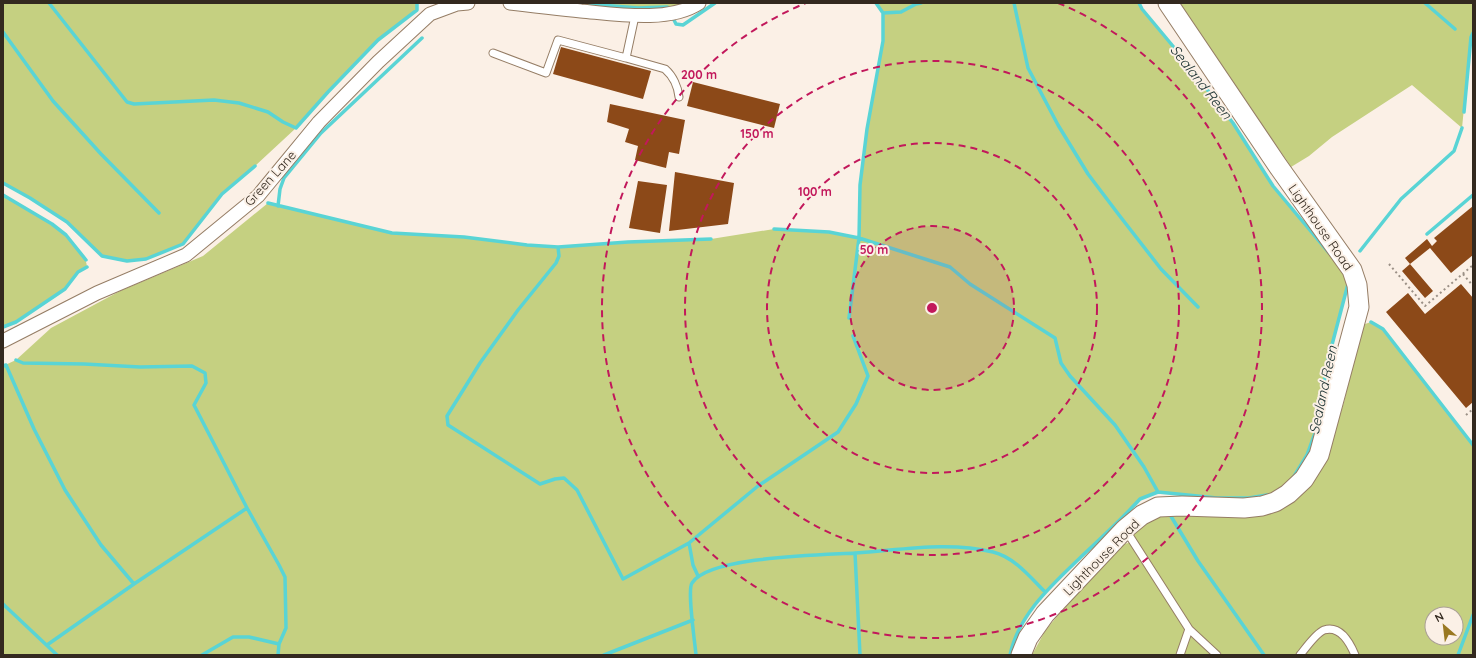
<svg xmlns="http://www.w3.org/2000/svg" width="1476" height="658" font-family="Quicksand,sans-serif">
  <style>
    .green { fill: #c5d081; fill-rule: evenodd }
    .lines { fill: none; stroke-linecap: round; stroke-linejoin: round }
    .stream { stroke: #59d4d5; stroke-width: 3.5 }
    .building { fill: #8c4918 }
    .service-casing { stroke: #957d65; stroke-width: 9 }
    .minor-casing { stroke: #957d65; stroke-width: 15 }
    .secondary-casing { stroke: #957d65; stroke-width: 21 }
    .path { stroke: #9b9086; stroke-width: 2; stroke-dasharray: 2 3; stroke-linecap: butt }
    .service { stroke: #fff; stroke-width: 7 }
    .minor { stroke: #fff; stroke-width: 13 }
    .secondary { stroke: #fff; stroke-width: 19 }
    .ring { fill: none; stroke: #c2185b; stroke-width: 2; stroke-dasharray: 7 5 }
    .labels { text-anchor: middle; stroke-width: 4; stroke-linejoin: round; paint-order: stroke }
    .street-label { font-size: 13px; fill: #33291f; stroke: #fbf0e6 }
    .water-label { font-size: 14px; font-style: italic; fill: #1b3131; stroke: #fbf0e6 }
    .centre { fill: #c2185b; stroke: #fbf0e6; stroke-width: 2 }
    .ring-label { font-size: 12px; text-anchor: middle; font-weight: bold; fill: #c2185b; stroke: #fbf0e6; stroke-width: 4; stroke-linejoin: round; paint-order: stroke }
  </style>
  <rect width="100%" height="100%" fill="#fbf0e6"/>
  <path class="green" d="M3 3H417V10L378 40 328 92 296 128 255 166 222 194 183 244 146 259 127 261 102 256 67 222 30 198 3 183Z
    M576 3H683L671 9 667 7 638 8Z
    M876 3H1139L1142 9 1182 57 1233 123 1273 186 1340 267 1349 284 1328 360 1315 433 1307 455 1293 478 1273 494 1249 498H1217L1158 492 1140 500C1122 519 1102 537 1083 555 1053 584 1019 613 1010 655H3V366L16 360 51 328 120 291 203 256 268 203 392 233 464 237 527 245 558 247 628 242 711 239 774 229 829 232 859 238 860 185 867 129 883 41V13Z
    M1180 3H1473V33L1471 37 1462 128 1412 85 1332 137 1309 156 1291 167Z
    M3 195C25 209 85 239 87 267L78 272 65 289 16 322 3 327Z
    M1371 322 1383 329 1473 445V655H1032L1045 631 1078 591 1121 545 1128 543 1134 538V530L1149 519 1168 512 1222 516 1309 488 1326 462 1344 402 1361 330 1365 324ZM1432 614H1456V638H1432Z"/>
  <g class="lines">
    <path class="stream" d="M49 3 127 102 134 104 214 100 239 103 268 112 283 122 296 128 328 92 378 40 417 10V3
      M576 3 638 8 667 7 670 9
      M1014 3 1028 68 1058 125 1088 174 1119 215 1161 269 1198 307
      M1139 3 1142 9 1182 57 1233 123 1273 186 1329 253
      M1425 3 1455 29
      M883 13 901 12 916 4 921 3
      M673 18 676 24 683 25 715 3
      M3 32 53 101 101 154 159 213
      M1464 112 1471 37 1473 33
      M3 183 30 198 67 222 102 256 127 261 146 259 183 244 222 194 255 166
      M3 195 52 224 66 235 86 260
      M268 203 392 233 464 237 527 245 558 247 628 242 711 239
      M278 206 280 189 284 178 321 133 422 38
      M774 229 829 232 859 238 950 267 970 284 1055 338 1061 363 1070 376 1115 425 1144 467 1158 492
      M1427 234 1473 195
      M558 247 559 256 556 263 518 310 480 363 447 416 448 425 540 484 555 479 564 478 577 490 623 579 689 543 758 486 838 432 856 404 868 376 853 336
      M1360 251 1401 199 1454 151 1462 128
      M849 318 859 238 860 185 867 129 883 41V13L876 3
      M1371 322 1383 329 1473 445
      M3 327 16 322 65 289 78 272 87 267
      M16 360 23 363 84 364 140 367 192 366 205 373 206 383 194 405 247 508 279 565 285 577 286 628 279 644 278 655
      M3 366 6 365 34 429 65 490 101 545 134 584
      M1293 478 1307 455 1315 433 1328 360 1348 284
      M1169 513 1198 561 1264 655
      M689 543 693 565 698 576
      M855 553 860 655
      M3 604 57 655
      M47 645 134 584 247 508
      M202 655 233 637H249L279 644
      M604 655 693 620
      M696 655C695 643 687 590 692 583 709 556 824 555 856 553 901 550 948 541 993 552 1014 557 1030 577 1045 592
      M1010 655C1019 613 1053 584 1083 555 1102 537 1122 519 1140 499L1158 492 1217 498H1249L1267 495
      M1458 655 1473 615"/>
  </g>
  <path class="building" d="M561 47 651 71 643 99 553 74Z
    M693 82 780 104 774 128 687 106Z
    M610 104 685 120 679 154 669 152 666 168 635 160 638 146 625 142 629 129 607 122Z
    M675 172 734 183 728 224 669 231Z
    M638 181 667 185 660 233 629 228Z
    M1473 206V255L1451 273 1430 248 1410 264 1405 258 1427 239 1432 246 1437 241 1434 238Z
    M1410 264 1433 291 1425 298 1402 271Z
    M1461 284 1473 298V402L1466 408 1386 312 1408 293 1425 314Z"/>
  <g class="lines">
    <defs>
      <path id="service" d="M493 53 546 73 558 40 626 58 635 16
        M626 58 665 69C673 76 678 87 679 97
        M1125 529 1189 629 1217 655
        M1180 655 1189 629
        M1300 655C1305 649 1316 633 1324 630 1340 625 1350 643 1355 655"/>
      <path id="minor" d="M510 3C533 6 557 8 581 11 615 14 669 23 699 3
        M3 341 97 293 186 255 258 196 319 122 378 62 430 14 457 4 468 3"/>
      <path id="secondary" d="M1021 655 1028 638 1045 614 1125 529 1142 515 1158 507 1182 506 1244 508 1262 506 1275 502 1288 494 1304 479 1319 455 1359 307 1357 285 1352 270 1278 166 1168 3"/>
    </defs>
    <use href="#service" class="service-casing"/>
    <use href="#minor" class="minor-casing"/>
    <use href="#secondary" class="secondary-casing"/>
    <path class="path" d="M1389 264 1425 306 1473 265
      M1463 274 1473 286
      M1466 415 1473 409"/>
    <use href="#service" class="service"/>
    <use href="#minor" class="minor"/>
    <use href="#secondary" class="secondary"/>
  </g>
  <circle cx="932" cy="308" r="82" fill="#c2185b" fill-opacity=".12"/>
  <g class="ring">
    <circle cx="932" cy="308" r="82"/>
    <circle cx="932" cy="308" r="165"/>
    <circle cx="932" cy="308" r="247"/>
    <path d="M1058 3A330 330 0 1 1 806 3"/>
  </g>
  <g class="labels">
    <g class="street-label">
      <text transform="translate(270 178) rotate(-48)" y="5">Green Lane</text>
      <text transform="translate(1321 227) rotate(55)" y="5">Lighthouse Road</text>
      <text transform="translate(1101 557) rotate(-45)" y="5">Lighthouse Road</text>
    </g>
    <g class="water-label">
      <text transform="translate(1201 82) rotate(52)" y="5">Sealand Reen</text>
      <text transform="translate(1323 390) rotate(-78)" y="5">Sealand Reen</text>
    </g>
  </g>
  <circle cx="932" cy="308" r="6" class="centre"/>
  <g class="ring-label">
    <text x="699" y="79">200 m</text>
    <text x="757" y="138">150 m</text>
    <text x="815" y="196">100 m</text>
    <text x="874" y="254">50 m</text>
  </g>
  <rect width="1476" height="658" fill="none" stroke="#33291f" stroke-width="8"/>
  <g transform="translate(1444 626) rotate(332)"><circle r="19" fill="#fbf0e6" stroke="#aba096"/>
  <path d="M0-3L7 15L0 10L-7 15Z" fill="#997821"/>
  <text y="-6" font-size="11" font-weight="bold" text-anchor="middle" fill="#33291f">N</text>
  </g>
</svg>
